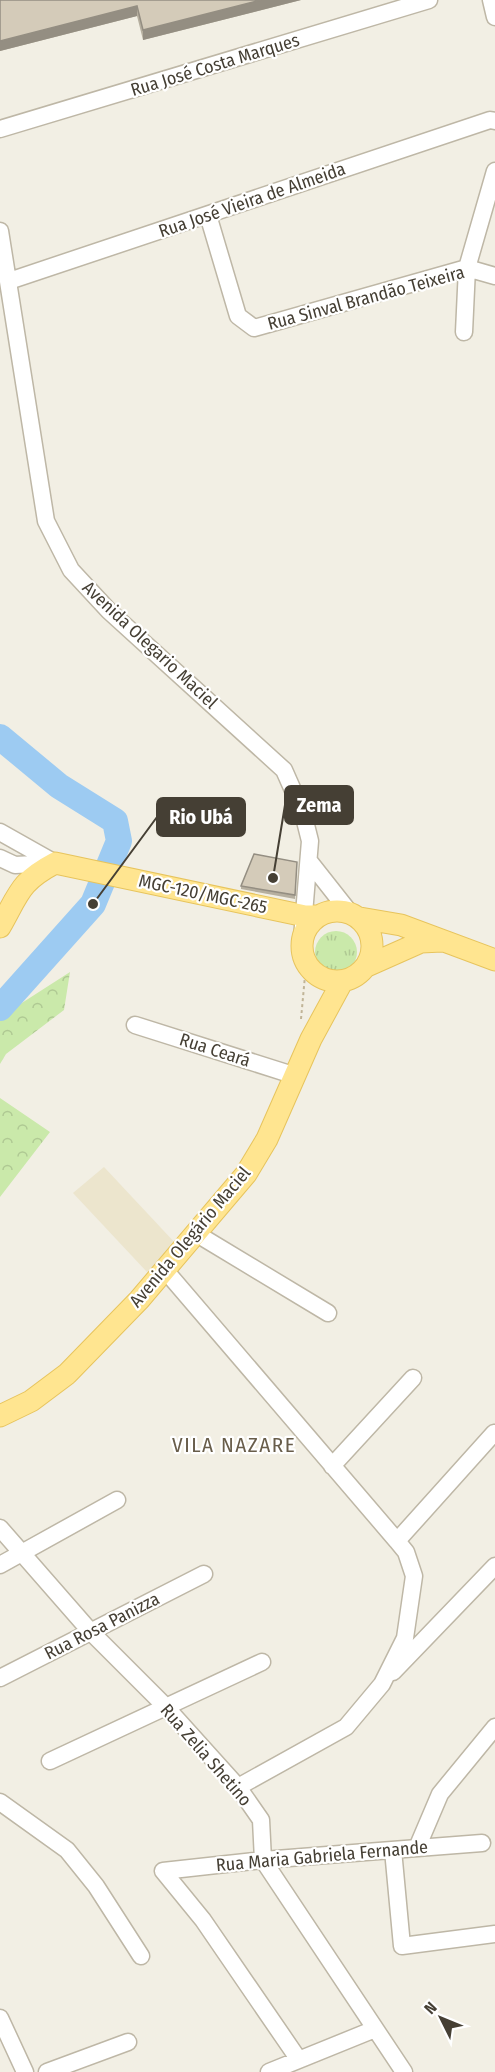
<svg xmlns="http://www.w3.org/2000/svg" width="495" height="2072" font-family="'Fira Sans Condensed',sans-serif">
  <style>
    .education { fill: #ece5cd }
    .grass { fill: url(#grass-tufts) }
    .forest { fill: url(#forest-crowns) }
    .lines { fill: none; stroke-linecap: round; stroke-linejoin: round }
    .river { stroke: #9dcbf2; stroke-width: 26 }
    .minor-casing { stroke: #beb7a6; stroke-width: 19 }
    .major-casing { stroke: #e7c45d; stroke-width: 23 }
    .path { stroke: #c0b497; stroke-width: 2; stroke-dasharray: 3 3; stroke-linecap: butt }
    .minor { stroke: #fff; stroke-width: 16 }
    .major { stroke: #ffe590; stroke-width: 21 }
    .wall { fill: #b6af9f }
    .shaded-wall { fill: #948e82 }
    .building { fill: #d4cbb9; stroke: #948e82; stroke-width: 1.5 }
    .labels { text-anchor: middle; stroke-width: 4.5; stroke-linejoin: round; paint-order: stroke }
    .street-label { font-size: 18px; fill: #453f34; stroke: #fff }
    .quarter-label { font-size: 21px; letter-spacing: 1.5px; fill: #685d4a; stroke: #fff }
    .leader { fill: none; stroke: #453f34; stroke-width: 2 }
    .callout-dot { fill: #453f34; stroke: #fff; stroke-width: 2 }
    .callout { fill: #453f34; stroke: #453f34; stroke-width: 2 }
    .callout-label { font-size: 20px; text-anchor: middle; font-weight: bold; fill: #fff }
  </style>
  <defs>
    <pattern id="grass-tufts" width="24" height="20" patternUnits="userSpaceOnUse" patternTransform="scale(1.5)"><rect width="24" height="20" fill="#cae9aa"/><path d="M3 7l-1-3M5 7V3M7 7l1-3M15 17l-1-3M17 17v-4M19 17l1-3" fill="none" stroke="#afc993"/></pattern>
    <pattern id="forest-crowns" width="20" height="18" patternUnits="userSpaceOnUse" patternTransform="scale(1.5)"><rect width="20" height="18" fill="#cae9aa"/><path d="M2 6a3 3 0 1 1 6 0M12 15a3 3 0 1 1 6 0" fill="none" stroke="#afc993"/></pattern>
  </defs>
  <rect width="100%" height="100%" fill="#f2efe4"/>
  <path class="education" d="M104 1167 177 1245 147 1272 73 1193Z"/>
  <path class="grass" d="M315 952a21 21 0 1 1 42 0a21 21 0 1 1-42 0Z"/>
  <path class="forest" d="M70 972 64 1010 6 1054 0 1064V1017Z
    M0 1098 50 1132 0 1197Z"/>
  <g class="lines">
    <path class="river" d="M0 737 59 786 115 821 119 841 93 904 0 1008"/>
    <defs>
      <path id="minor" d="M491 0 495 17
        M0 129 429 0
        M208 215 238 316 254 328 467 268 495 276
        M0 231 46 521 71 570 109 611 284 770 303 813 310 841 302 938
        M9 281 490 120 495 121
        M464 332 467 268 495 171
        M0 832 55 863
        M0 858 15 865 54 863
        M309 861 350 913
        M135 1025 296 1076
        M197 1234 328 1313
        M165 1270 397 1541 406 1552 414 1576 405 1638 382 1684 346 1727 238 1787
        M332 1466 413 1378
        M0 1528 90 1631 166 1707 238 1787 261 1820 263 1860 404 2072
        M397 1541 494 1433
        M0 1565 117 1500
        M393 1672 495 1566
        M0 1678 204 1574
        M50 1761 262 1662
        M0 1802 67 1850 96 1886 141 1956
        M417 1848 440 1794 495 1727
        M393 1850 402 1946 495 1934
        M163 1871 263 1860 482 1843
        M163 1871 203 1920 299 2060
        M0 2018 25 2072
        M47 2072 128 2042
        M269 2072 375 2029"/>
      <path id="major" d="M302 946a35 35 0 1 1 70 0a35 35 0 1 1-70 0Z
        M360 918 401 925 495 960
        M0 927C19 894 19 882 55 863L305 916H317
        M367 966 421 942 442 941
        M0 1416 31 1401 67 1374 139 1300 246 1174 267 1139 311 1039 342 982"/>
    </defs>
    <use href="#minor" class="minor-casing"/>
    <use href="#major" class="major-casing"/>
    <path class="path" d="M301 1019 306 965"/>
    <use href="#minor" class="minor"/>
    <use href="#major" class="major"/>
  </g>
  <path class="wall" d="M0 0H301L143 40 137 16 0 51Z
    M297 862 295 899 241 889V886Z"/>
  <path class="shaded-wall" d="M261 0H301L143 40V30Z
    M137 6V16L0 51V41Z"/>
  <path class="building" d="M0 0H261L143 30 137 6 0 41Z
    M254 854 297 862 295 895 241 886Z"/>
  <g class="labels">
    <g class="street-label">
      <text transform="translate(215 65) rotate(-17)" y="6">Rua José Costa Marques</text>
      <text transform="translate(252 200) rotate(-19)" y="6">Rua José Vieira de Almeida</text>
      <text transform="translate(366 298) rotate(-15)" y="6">Rua Sinval Brandão Teixeira</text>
      <text transform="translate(150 645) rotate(43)" y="6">Avenida Olegario Maciel</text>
      <text transform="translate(203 894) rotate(12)" y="6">MGC-120/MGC-265</text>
      <text transform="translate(215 1050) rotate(18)" y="6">Rua Ceará</text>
      <text transform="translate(190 1237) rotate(-50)" y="6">Avenida Olegário Maciel</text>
      <text transform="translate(102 1626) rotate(-27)" y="6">Rua Rosa Panizza</text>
      <text transform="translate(206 1755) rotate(49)" y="6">Rua Zelia Shetino</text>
      <text transform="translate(322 1856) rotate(-5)" y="6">Rua Maria Gabriela Fernande</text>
    </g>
    <g class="quarter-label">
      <text x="234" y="1452">VILA NAZARE</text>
    </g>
  </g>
  <path class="leader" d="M273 878L285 805M93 904L157 817"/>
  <g class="callout-dot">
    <circle cx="273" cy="878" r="6"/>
    <circle cx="93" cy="904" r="6"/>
  </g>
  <g class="callout">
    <rect x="285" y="786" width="68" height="38" rx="6"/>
    <rect x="157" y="798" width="88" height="38" rx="6"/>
  </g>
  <g class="callout-label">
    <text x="319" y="812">Zema</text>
    <text x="201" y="824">Rio Ubá</text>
  </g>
  <g transform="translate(441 2018) rotate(313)" stroke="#ffffff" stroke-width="4.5" paint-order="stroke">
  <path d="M0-4.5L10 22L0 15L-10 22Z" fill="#453f34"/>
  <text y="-9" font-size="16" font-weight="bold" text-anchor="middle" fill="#453f34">N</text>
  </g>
</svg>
